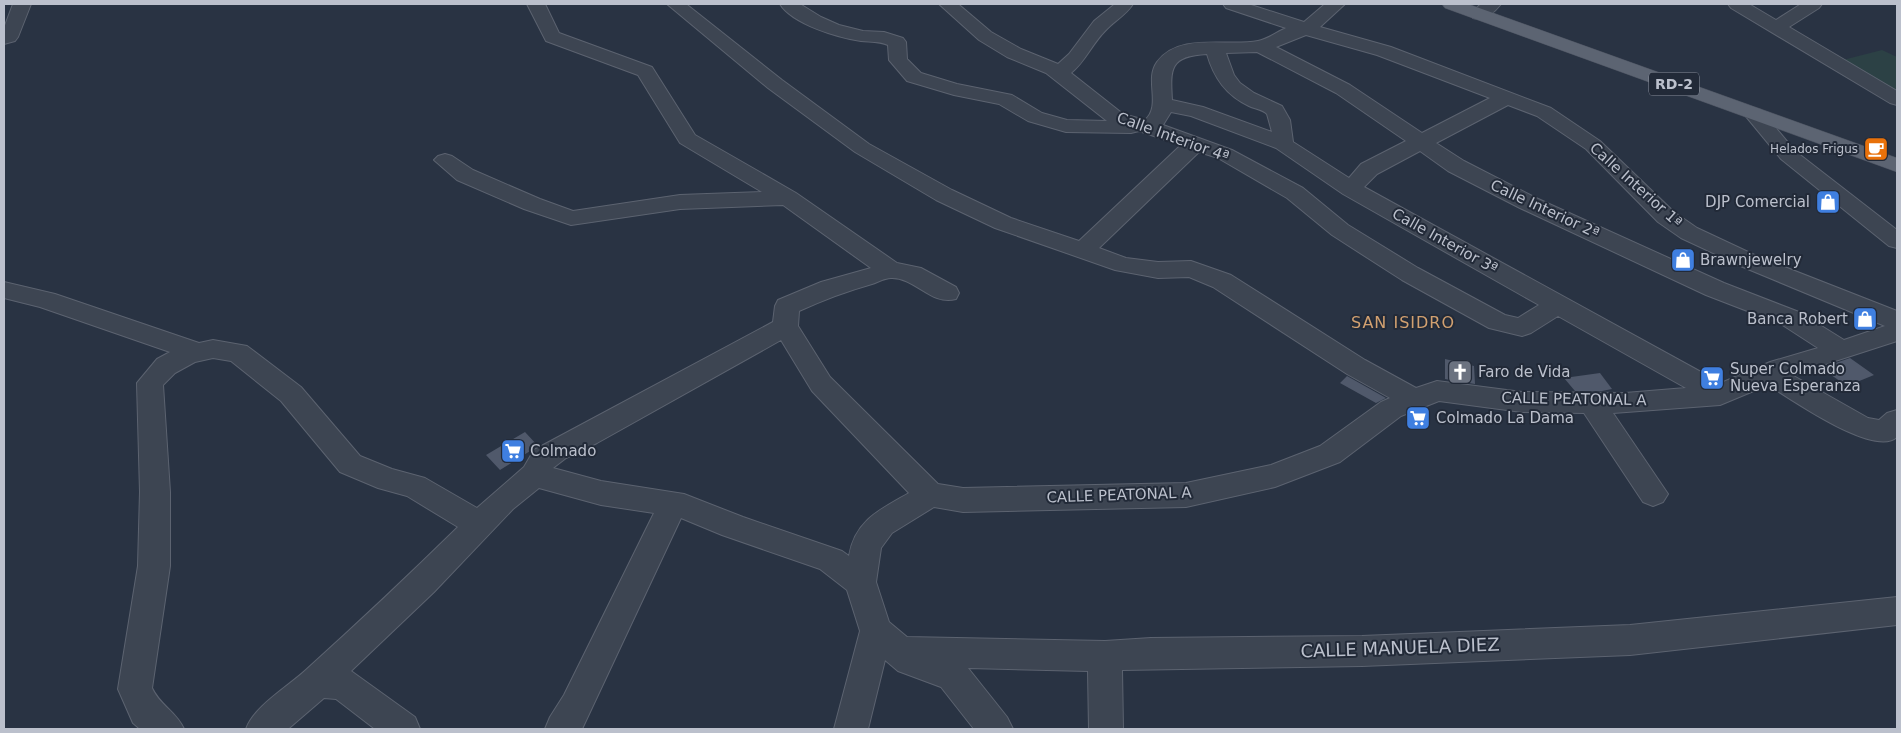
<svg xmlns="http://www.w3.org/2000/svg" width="1901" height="733" font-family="'DejaVu Sans',sans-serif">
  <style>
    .green { fill: #2c4145 }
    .building { fill: #50596b }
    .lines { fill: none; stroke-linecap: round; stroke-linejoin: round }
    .minor-casing { stroke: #5c6370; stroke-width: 2 }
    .major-casing { stroke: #474e5c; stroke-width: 1 }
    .minor { fill: #3d4552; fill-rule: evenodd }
    .major { fill: #5c6472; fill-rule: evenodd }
    .labels { text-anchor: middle; stroke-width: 4; stroke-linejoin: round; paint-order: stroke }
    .far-poi-label { font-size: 12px; fill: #bbc0cc; stroke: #222a38; text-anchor: end }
    .shield { fill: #222a38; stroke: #8d93a0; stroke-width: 1 }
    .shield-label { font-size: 14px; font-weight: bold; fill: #bbc0cc }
    .street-label { font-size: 15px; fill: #bbc0cc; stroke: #222a38 }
    .poi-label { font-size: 15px; fill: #bbc0cc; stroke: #222a38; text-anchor: start }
    .neighbourhood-label { font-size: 16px; letter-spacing: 1px; fill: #d1a070; stroke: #222a38 }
    .near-street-label { font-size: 18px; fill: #bbc0cc; stroke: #222a38 }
  </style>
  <rect width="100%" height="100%" fill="#293343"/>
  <path class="green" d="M1882 50 1897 57V99L1835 62Z"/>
  <path class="building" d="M1850 358 1874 375 1847 386 1821 368Z
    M1445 359 1474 366 1475 384 1445 379Z
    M1600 373 1612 389 1602 391H1575L1564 378Z
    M1347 376 1386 398 1376 403 1340 383Z
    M525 432 538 446 500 470 486 455Z"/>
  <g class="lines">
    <defs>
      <path id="minor" d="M13 4H31L18 37 15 41 4 44V28Z
        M527 4H545L559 33 652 67 695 135 796 193 897 263 921 268 956 287 959 293 956 299C931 306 915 277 891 278 885 278 878 282 872 284 847 291 823 300 799 311L798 326 830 377 938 484 963 488 1186 483 1271 465 1320 446 1381 402 1390 398 1347 374 1213 287 1189 277 1158 278 1115 270 995 228 936 200 855 152 768 88 667 4H686L782 80 869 144 952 190 1011 218 1079 241 1181 145 1139 131 1131 133 1066 132 1028 121 999 104 954 95 907 81 889 60 888 45C879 41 870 42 861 41 839 38 792 24 780 4H800L821 17 839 25 863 31 884 32 903 38 906 42 907 59 921 73 957 84 1012 95 1042 113 1067 120 1107 121 1046 73 1007 57 979 40 939 4H958L991 32 1021 49 1058 64 1069 54 1094 21 1115 4H1133C1126 15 1114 21 1105 31 1092 44 1085 62 1071 73L1123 114 1145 120C1162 105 1144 80 1157 62 1179 32 1226 47 1258 41 1268 39 1277 32 1286 28L1226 8 1223 4H1248L1304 22 1325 4H1345L1320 27 1391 47 1551 108 1600 141 1674 212 1697 228 1759 257 1897 311V341L1792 375 1868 418 1879 420 1887 413 1897 410V437C1874 458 1791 399 1768 385L1720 405 1613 413 1668 494 1663 502 1653 506 1643 502 1584 413 1522 412 1439 401 1401 416 1340 462 1275 487 1186 507 963 512 934 507 892 533 881 548 876 582 889 622 907 637 1105 641 1151 638 1362 636 1630 625 1897 597V625L1630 655 1362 666 1122 670 1123 729H1089L1088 671 968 668 1007 717 1013 729H974L941 687 898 671 885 660 868 729H834L860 631 847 590 820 569 722 535 681 518 582 729H545L550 717 564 695 654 513 601 505 539 488 513 509 434 592 351 671 415 717 420 729H375L336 699 324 698 288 729H246C254 706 289 686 307 669 359 622 409 575 458 527L407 496 378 488 340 472 281 401 231 361 213 358 195 362 175 373 163 385 170 492V566L152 688C161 707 175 710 184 729H140L133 723 118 689 138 566 140 492 137 383 157 359 170 352 40 307 4 298V282L55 294 199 343 213 340 247 346 301 387 360 456 392 469 425 478 477 508 524 467 534 450 773 322 775 306 778 300 821 282 871 268 783 205 680 209 571 225 524 209 457 180 434 160 438 156 445 154 452 156 473 170 540 199 573 211 680 195 762 192 680 143 638 75 546 41ZM1306 35 1377 55 1490 98 1422 133 1350 85 1276 47ZM1257 52 1336 93 1406 141 1361 164 1349 178 1293 142 1290 120 1282 106 1254 93 1240 83 1234 75 1226 53ZM1207 54C1214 78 1226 95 1249 106 1255 109 1262 109 1267 114L1272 132 1203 107 1172 100C1170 68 1170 56 1207 54ZM1508 105 1537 116 1586 149 1658 222 1681 238 1743 267 1885 326 1844 340 1799 312 1724 283 1536 198 1464 161 1436 143ZM1171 112 1191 116 1276 148 1343 194 1539 305 1518 318 1505 315 1418 268 1348 225 1303 188 1232 150 1163 125ZM1420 151 1448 171 1520 208 1706 295 1781 324 1818 348 1770 362 1721 383 1364 187 1377 174ZM1199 152 1218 158 1287 198 1332 235 1402 280 1489 328 1522 336 1531 333 1558 316 1686 388 1625 393 1522 392 1437 381 1416 388 1365 360 1231 275 1191 261 1158 262 1126 258 1099 248ZM781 340 812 391 909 493C881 509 855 520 849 556L842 551 743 517 684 494 601 481 553 468 566 458 597 443Z
        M1481 4H1501C1494 13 1484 21 1473 18L1470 14Z
        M1728 4H1749L1776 20 1801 4H1822L1819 8 1789 27 1897 91V105L1890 103 1731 8Z
        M1754 108 1761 110 1795 151 1897 230V248L1889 246 1781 159 1744 114 1747 110Z"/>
      <path id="major" d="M1442 4H1468L1897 158V172L1445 8Z"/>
    </defs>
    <use href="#minor" class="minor-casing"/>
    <use href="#major" class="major-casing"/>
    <use href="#minor" class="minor"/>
    <use href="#major" class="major"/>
  </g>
  <defs>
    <symbol id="cafe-square" viewBox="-11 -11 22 22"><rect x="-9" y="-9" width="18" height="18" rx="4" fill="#e8710a" stroke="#222a38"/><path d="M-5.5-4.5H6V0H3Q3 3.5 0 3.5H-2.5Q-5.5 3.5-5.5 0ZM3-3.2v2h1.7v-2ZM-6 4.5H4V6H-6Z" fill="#fff"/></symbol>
    <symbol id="shop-square" viewBox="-11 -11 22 22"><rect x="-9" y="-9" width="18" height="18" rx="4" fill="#3f7fe0" stroke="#222a38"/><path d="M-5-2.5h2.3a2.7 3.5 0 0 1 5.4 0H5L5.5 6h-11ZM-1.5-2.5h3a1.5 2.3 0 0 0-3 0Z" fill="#fff"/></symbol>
    <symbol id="church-square" viewBox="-11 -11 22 22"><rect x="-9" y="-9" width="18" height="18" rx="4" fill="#6b7280" stroke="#222a38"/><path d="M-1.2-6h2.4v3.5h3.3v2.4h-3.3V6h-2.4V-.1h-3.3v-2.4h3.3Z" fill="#fff"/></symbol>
    <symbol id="supermarket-square" viewBox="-11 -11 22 22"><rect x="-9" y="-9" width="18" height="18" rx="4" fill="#3f7fe0" stroke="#222a38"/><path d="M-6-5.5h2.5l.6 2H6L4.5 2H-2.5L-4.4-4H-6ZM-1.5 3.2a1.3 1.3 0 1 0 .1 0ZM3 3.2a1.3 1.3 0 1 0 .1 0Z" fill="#fff"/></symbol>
  </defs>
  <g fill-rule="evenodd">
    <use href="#cafe-square" x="1862" y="135" width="28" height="28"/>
    <use href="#shop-square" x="1814" y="188" width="28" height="28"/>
    <use href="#shop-square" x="1669" y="246" width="28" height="28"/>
    <use href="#shop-square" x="1851" y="305" width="28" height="28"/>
    <use href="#church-square" x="1446" y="358" width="28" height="28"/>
    <use href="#supermarket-square" x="1698" y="364" width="28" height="28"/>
    <use href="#supermarket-square" x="1404" y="404" width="28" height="28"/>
    <use href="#supermarket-square" x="499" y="437" width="28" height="28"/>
  </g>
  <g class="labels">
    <g class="far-poi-label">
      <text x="1858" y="153">Helados Frigus</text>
    </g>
    <rect class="shield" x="1649" y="72.5" width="50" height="23" rx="4"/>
    <g class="shield-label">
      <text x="1674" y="89">RD-2</text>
    </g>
    <g class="street-label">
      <text transform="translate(1173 137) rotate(20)" y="5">Calle Interior 4ª</text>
      <text transform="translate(1636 185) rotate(42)" y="5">Calle Interior 1ª</text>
      <text transform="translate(1545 209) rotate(25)" y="5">Calle Interior 2ª</text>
      <text transform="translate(1445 241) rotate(29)" y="5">Calle Interior 3ª</text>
      <text transform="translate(1574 399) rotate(1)" y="5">CALLE PEATONAL A</text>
      <text transform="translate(1119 495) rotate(-2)" y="5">CALLE PEATONAL A</text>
    </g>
    <g class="poi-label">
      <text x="1810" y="207" text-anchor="end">DJP Comercial</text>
      <text x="1700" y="265">Brawnjewelry</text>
      <text x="1848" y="324" text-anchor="end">Banca Robert</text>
      <text x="1730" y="374">Super Colmado<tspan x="1730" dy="17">Nueva Esperanza</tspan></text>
      <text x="1478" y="377">Faro de Vida</text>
      <text x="1436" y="423">Colmado La Dama</text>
      <text x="530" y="456">Colmado</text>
    </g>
    <g class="neighbourhood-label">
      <text x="1403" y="328">SAN ISIDRO</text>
    </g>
    <g class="near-street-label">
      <text transform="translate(1400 648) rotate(-2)" y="6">CALLE MANUELA DIEZ</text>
    </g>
  </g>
  <rect width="1901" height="733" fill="none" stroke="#bbc0cc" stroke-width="10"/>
</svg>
